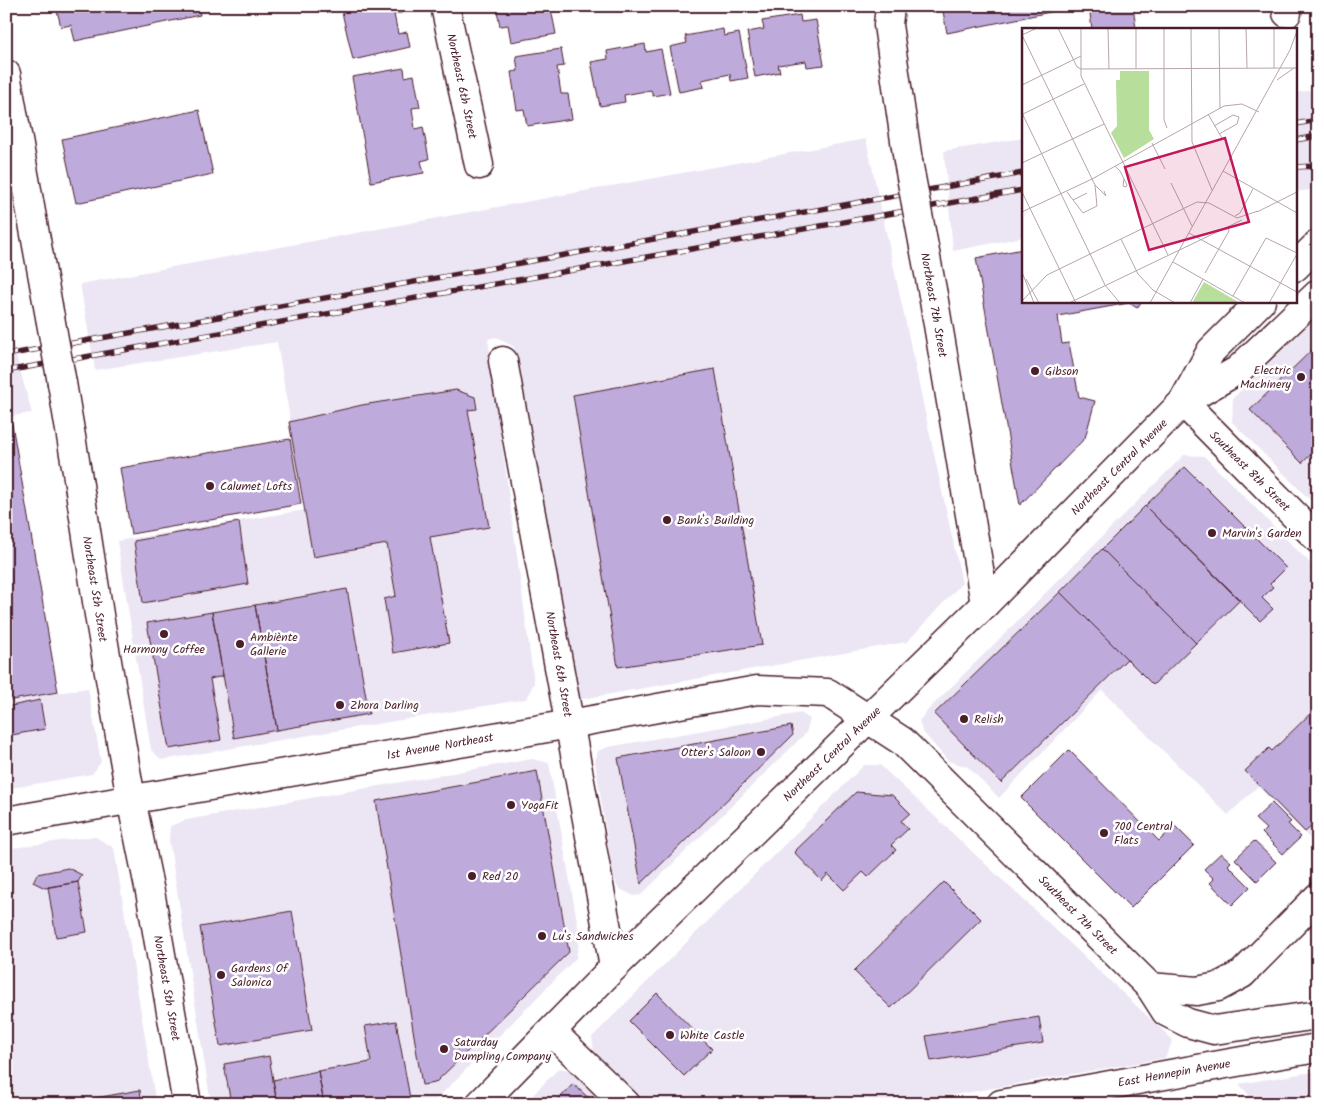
<svg xmlns="http://www.w3.org/2000/svg" width="1324" height="1110" font-family="Kalam,sans-serif">
  <style>
    .built { fill: #ece6f4 }
    .building { fill: #bfabdb; stroke: #4a1f2b }
    .lines { fill: none; stroke-linecap: round; stroke-linejoin: round }
    .minor-casing { stroke: #4a1f2b; stroke-width: 31 }
    .major-casing { stroke: #4a1f2b; stroke-width: 31 }
    .minor { stroke: #fff; stroke-width: 28 }
    .major { stroke: #fff; stroke-width: 28 }
    .rail-casing { stroke: #4a1f2b; stroke-width: 5.5 }
    .rail { stroke: #fff; stroke-width: 4; stroke-dasharray: 11; stroke-linecap: butt }
    .minor-bridge-casing { stroke: #4a1f2b; stroke-width: 31; stroke-linecap: butt }
    .minor-bridge { stroke: #fff; stroke-width: 28 }
    .poi-dot { fill: #4a1f2b; stroke: #fff; stroke-width: 2 }
    .labels { text-anchor: middle; stroke-width: 5; stroke-linejoin: round; paint-order: stroke }
    .street-label { font-size: 12px; fill: #4a1f2b; stroke: #fff }
    .poi-label { font-size: 12px; fill: #4a1f2b; stroke: #fff; text-anchor: start }
    .inset-road { fill: none; stroke: #b7a5aa; stroke-width: 1 }
    .view { fill: #c2185b; fill-opacity: 0.15; stroke: #c2185b; stroke-width: 2.5 }
    .inset-edge { fill: none; stroke: #4a1f2b; stroke-width: 2.5 }
  </style>
  <rect width="100%" height="100%" fill="#fff"/>
  <filter id="ink" filterUnits="userSpaceOnUse"><feTurbulence type="fractalNoise" baseFrequency=".02" numOctaves="2"/><feDisplacementMap in="SourceGraphic" scale="10" xChannelSelector="R" yChannelSelector="G"/><feConvolveMatrix kernelMatrix="1 2 1 2 8 2 1 2 1" color-interpolation-filters="sRGB"/></filter>
  <g filter="url(#ink)">
    <path class="built" d="M1318 89V189L1295 192V93Z
      M1023 138V237L953 251 944 151Z
      M866 139 962 583 907 642 571 701 514 347 496 337 488 339 534 683 526 699 162 760 151 750 117 541 305 510 277 342 95 370 80 284Z
      M1318 316V508L1232 422 1233 398Z
      M10 334 32 413 6 417V335Z
      M1184 455 1204 456 1318 571V847L1258 786 1228 815 1102 690 999 798 968 767 948 761 922 731 919 721 928 710Z
      M88 688 101 762 92 774 6 789V701Z
      M801 713 810 719 806 733 641 895 634 896 618 888 613 875 595 762 598 751 608 747Z
      M532 759 549 763 580 938 576 958 432 1104H211L169 840 170 826 186 820Z
      M864 765H880L1173 1040 1165 1058 902 1104H646L594 1052 592 1037Z
      M94 836 114 848 156 1104H6V849Z
      M559 1068 573 1071 607 1104H524Z
      M1318 1071V1104H1257L1239 1084Z"/>
    <path class="building" d="M56 6H198L200 15 75 41 71 25 61 27Z
      M348 6H401L402 13 394 14 398 34 407 32 410 47 353 60 341 8Z
      M496 6H543L544 10 551 9 556 34 511 42 508 25 500 26Z
      M942 6H1065V9L947 33Z
      M1089 6H1133L1136 29H1092Z
      M800 15 801 22 816 20 824 65 807 67 806 61 778 65 780 72 755 77 747 32 764 29 762 21Z
      M723 29 724 36 739 33 748 78 731 81 730 74 702 80 704 87 679 92 670 47 687 43 685 36Z
      M645 44 646 52 661 49 670 93 653 96 651 90 624 95 625 102 600 106 591 62 608 59 607 51Z
      M561 49 564 66 557 67 561 94H568L572 119 527 126 524 109 517 110 511 72 518 71 516 56Z
      M404 68 405 77 414 75 420 107 412 108 415 129 423 127 429 159 421 161 424 173 371 182 352 77Z
      M199 110 213 174 76 203 62 139Z
      M1023 249V301H1142L1137 308 1129 303 1058 316 1062 344 1069 343 1079 397 1095 401 1085 438 1020 505 976 258Z
      M1318 344V448L1302 463 1250 410Z
      M715 369 762 645 618 667 573 395Z
      M456 390 475 397 477 409 468 410 489 527 430 537 449 643 393 653 384 599 396 596 387 544 313 557 289 422 362 405Z
      M12 424 58 692 6 701V425Z
      M290 439 301 504 131 534 120 468Z
      M1185 467 1286 568 1270 584 1273 587 1262 598 1273 609 1260 621 1145 506Z
      M1145 506 1240 600 1196 643 1102 549Z
      M239 522 248 584 143 603 134 541Z
      M1102 549 1196 643 1153 685 1060 592Z
      M347 589 369 714 277 730 255 605Z
      M1060 592 1127 659 1001 783 934 714Z
      M255 605 277 730 234 738 212 612Z
      M212 612 223 676 210 679 221 740 169 749 147 623Z
      M40 700 45 729 6 736V707Z
      M1318 706V821L1305 832 1245 771 1269 748 1272 751Z
      M791 726 793 735 641 884 618 758Z
      M1069 750 1159 841 1175 826 1194 845 1131 908 1021 798Z
      M537 771 569 952 435 1083 422 1085 376 801Z
      M856 792 892 795 910 813 901 821 908 829 891 845 896 850 868 877 863 872 844 890 828 874 822 881 794 852Z
      M1272 803 1291 822 1288 824 1301 837 1283 854 1262 833 1266 829 1255 819Z
      M1254 841 1276 862 1257 881 1235 859Z
      M1221 853 1231 862 1228 865 1250 887 1232 905 1210 883 1214 879 1204 869Z
      M68 868 82 875 78 882 45 888 33 882 37 874Z
      M78 882 87 932 56 937 48 887Z
      M944 882 981 919 891 1008 854 971Z
      M292 911 312 1030 220 1046 200 927Z
      M657 993 712 1049 684 1076 629 1021Z
      M1039 1017 1043 1043 931 1061 926 1036Z
      M396 1021 411 1104H324L318 1071 371 1062 365 1026Z
      M269 1056 277 1104H231L224 1064Z
      M318 1071 324 1104H277L273 1080Z
      M573 1084 591 1100 588 1104H562L558 1100Z
      M140 1090 142 1104H62Z"/>
    <g class="lines">
      <defs>
        <path id="minor" d="M445 6 479 165
          M890 6 888 25 908 161
          M1286 6 1287 13
          M6 74 50 317
          M933 295 985 604
          M503 361 614 967
          M62 383 77 472 100 621 131 799 151 897 187 1104
          M1183 402 1318 539
          M1150 987 1197 991 1218 987 1242 974 1318 897
          M552 1032 626 1104"/>
        <path id="major" d="M1295 267 1318 244
          M1183 402 1211 351 1261 301
          M6 821 570 724 757 690 828 693 902 741 1150 987 1166 1012 1188 1023 1214 1030 1318 1015
          M480 1104 614 967 985 604 1183 402 1238 370 1318 294
          M1001 1104C1107 1087 1212 1065 1318 1048"/>
      </defs>
      <use href="#minor" class="minor-casing"/>
      <use href="#major" class="major-casing"/>
      <use href="#minor" class="minor"/>
      <use href="#major" class="major"/>
      <defs>
        <path id="rail" d="M1295 124 1318 120
          M1295 140 1318 136
          M1295 167 1318 166
          M6 355 1023 173
          M6 371 1023 190"/>
      </defs>
      <use href="#rail" class="rail-casing"/>
      <use href="#rail" class="rail"/>
      <defs>
        <path id="minor-bridge" d="M908 161 933 295
          M50 317 62 383"/>
      </defs>
      <use href="#minor-bridge" class="minor-bridge-casing"/>
      <use href="#minor-bridge" class="minor-bridge"/>
    </g>
  </g>
  <g class="poi-dot">
    <circle cx="1035" cy="371" r="5"/>
    <circle cx="1301" cy="377" r="5"/>
    <circle cx="210" cy="486" r="5"/>
    <circle cx="667" cy="520" r="5"/>
    <circle cx="1212" cy="533" r="5"/>
    <circle cx="164" cy="634" r="5"/>
    <circle cx="240" cy="644" r="5"/>
    <circle cx="340" cy="705" r="5"/>
    <circle cx="964" cy="719" r="5"/>
    <circle cx="761" cy="752" r="5"/>
    <circle cx="511" cy="805" r="5"/>
    <circle cx="1104" cy="833" r="5"/>
    <circle cx="472" cy="876" r="5"/>
    <circle cx="542" cy="936" r="5"/>
    <circle cx="221" cy="975" r="5"/>
    <circle cx="670" cy="1035" r="5"/>
    <circle cx="444" cy="1049" r="5"/>
  </g>
  <g class="labels">
    <g class="street-label">
      <text transform="translate(462 86) rotate(78)" y="4">Northeast 6th Street</text>
      <text transform="translate(934 305) rotate(80)" y="4">Northeast 7th Street</text>
      <text transform="translate(1119 467) rotate(-45)" y="4">Northeast Central Avenue</text>
      <text transform="translate(1250 471) rotate(45)" y="4">Southeast 8th Street</text>
      <text transform="translate(95 589) rotate(81)" y="4">Northeast 5th Street</text>
      <text transform="translate(559 664) rotate(80)" y="4">Northeast 6th Street</text>
      <text transform="translate(440 746) rotate(-10)" y="4">1st Avenue Northeast</text>
      <text transform="translate(832 754) rotate(-44)" y="4">Northeast Central Avenue</text>
      <text transform="translate(1078 915) rotate(45)" y="4">Southeast 7th Street</text>
      <text transform="translate(167 988) rotate(80)" y="4">Northeast 5th Street</text>
      <text transform="translate(1174 1073) rotate(-10)" y="4">East Hennepin Avenue</text>
    </g>
    <g class="poi-label">
      <text x="1291" y="374" text-anchor="end">Electric<tspan x="1291" dy="14">Machinery</tspan></text>
      <text x="1045" y="375">Gibson</text>
      <text x="220" y="490">Calumet Lofts</text>
      <text x="677" y="524">Bank's Building</text>
      <text x="1222" y="537">Marvin's Garden</text>
      <text x="250" y="641">Ambiènte<tspan x="250" dy="14">Gallerie</tspan></text>
      <text x="164" y="653" text-anchor="middle">Harmony Coffee</text>
      <text x="350" y="709">Zhora Darling</text>
      <text x="974" y="723">Relish</text>
      <text x="751" y="756" text-anchor="end">Otter's Saloon</text>
      <text x="521" y="809">YogaFit</text>
      <text x="1114" y="830">700 Central<tspan x="1114" dy="14">Flats</tspan></text>
      <text x="482" y="880">Red 20</text>
      <text x="552" y="940">Lu's Sandwiches</text>
      <text x="231" y="972">Gardens Of<tspan x="231" dy="14">Salonica</tspan></text>
      <text x="680" y="1039">White Castle</text>
      <text x="454" y="1046">Saturday<tspan x="454" dy="14">Dumpling Company</tspan></text>
    </g>
  </g>
  <g transform="translate(1022 28)">
    <rect width="275" height="275" fill="#fff"/>
    <path d="M98 43H127V102L132 111 102 130 89 105 95 98 94 52H98ZM182 254 218 275H170Z" fill="#b7de9a"/>
    <path class="inset-road" d="M36 0 55 39 59 41 275 40M59 0V48L146 227M86 0 87 41M114 0V41M142 0V92L145 100M169 0 170 114 190 162M197 0 198 80M224 0 225 40M0 7 73 157M0 7 15 0M252 40V0M255 52 272 40M0 57 59 28M0 85 83 257 98 275M1 86 62 56M186 86 201 112M192 98 211 87 217 89 215 96 197 106M130 115 143 141M0 135 82 96M93 138 98 143 105 157 104 159 101 158 102 151M201 143 275 185M149 155 170 198M0 164 54 275M45 164 61 185 75 178 73 157 84 168 82 163M51 172 65 165M0 184 70 151 202 78 220 76 237 84M235 184 275 164M213 188 218 185 231 161M167 205 275 264M99 211 116 246 131 262 153 275M151 234 223 275M0 244 12 275M183 245 207 203 206 199M4 251 17 275M211 268 244 210 275 225M0 273 25 247 175 174 187 175 215 190 236 183M47 275 220 192M128 275 268 22 275 3M168 275 181 251M247 275 275 226"/>
    <path class="view" d="M203 110 227 194 127 222 103 139Z"/>
    <rect width="275" height="275" class="inset-edge"/>
  </g>
  <rect width="1324" height="1110" fill="none" stroke="#fff" stroke-width="25"/>
  <rect x="12" y="12" width="1299" height="1085" fill="none" stroke="#4a1f2b" stroke-width="2" filter="url(#ink)"/>
</svg>
